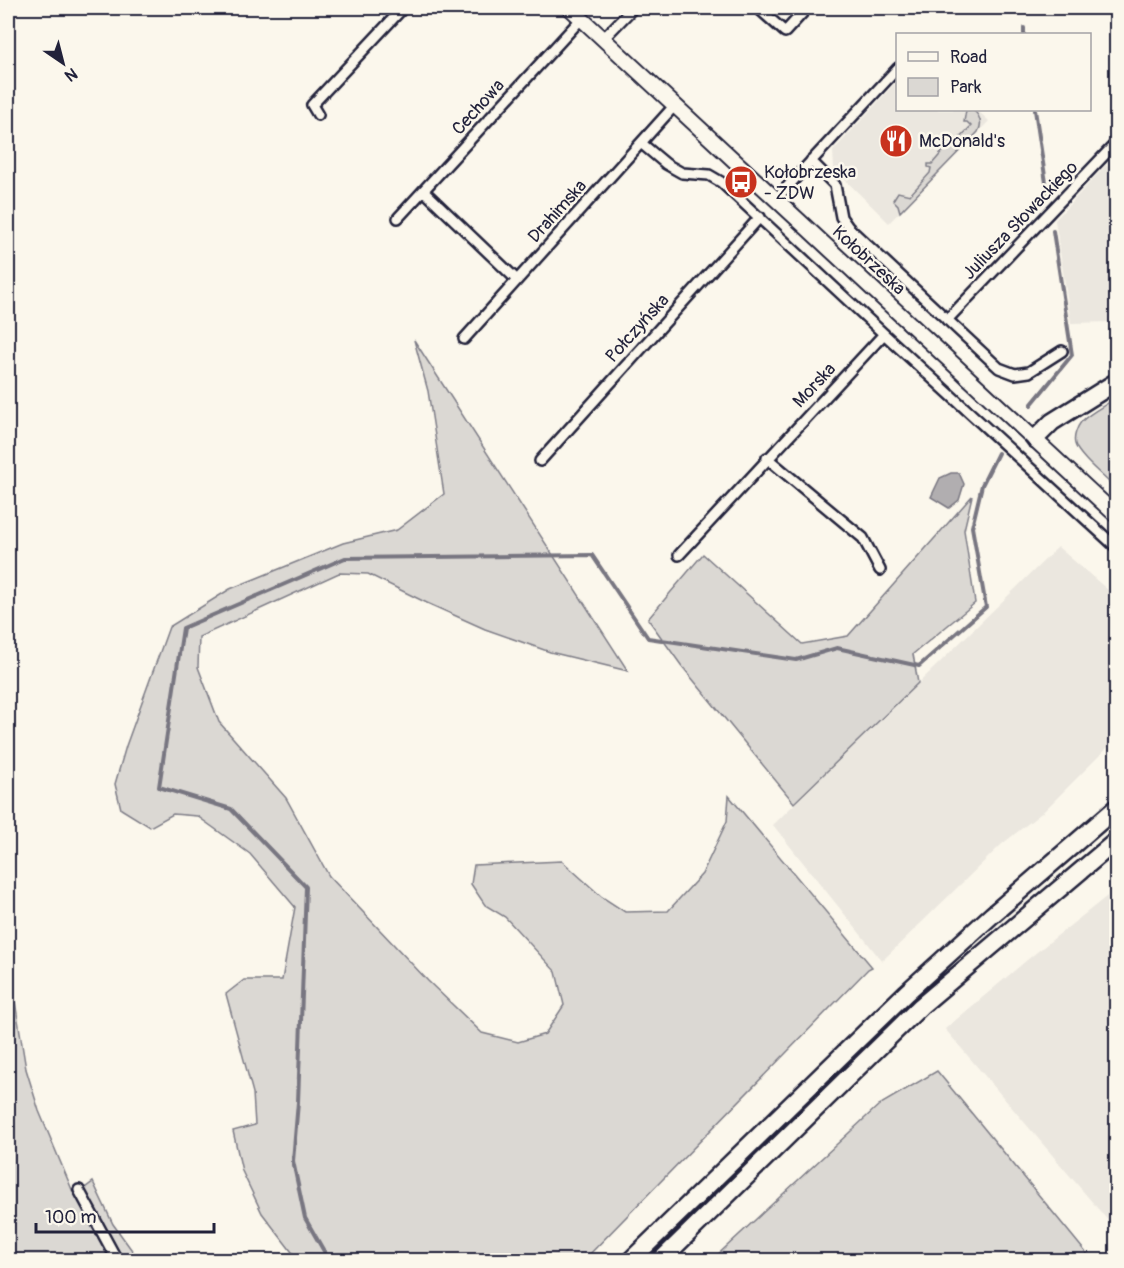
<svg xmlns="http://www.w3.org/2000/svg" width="1124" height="1268" font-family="Pangolin,sans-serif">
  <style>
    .built { fill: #ebe7df }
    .green { fill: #dbd8d3; stroke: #7e7d87; stroke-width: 1.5 }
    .water { fill: #b1aeb0; stroke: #787681; stroke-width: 1.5 }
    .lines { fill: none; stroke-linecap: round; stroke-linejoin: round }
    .stream { stroke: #787681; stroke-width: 4 }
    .street-casing { stroke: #22223b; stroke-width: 14 }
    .secondary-casing { stroke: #22223b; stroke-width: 18 }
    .highway-casing { stroke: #22223b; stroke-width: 21 }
    .street { stroke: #fbf7ec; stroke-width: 9 }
    .secondary { stroke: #fbf7ec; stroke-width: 14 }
    .highway { stroke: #fbf7ec; stroke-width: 16 }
    .labels { text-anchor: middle; stroke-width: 5; stroke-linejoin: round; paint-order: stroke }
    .street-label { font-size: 18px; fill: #22223b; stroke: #fbf7ec }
    .poi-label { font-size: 18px; fill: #22223b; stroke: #fbf7ec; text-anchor: start }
  </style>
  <rect width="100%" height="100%" fill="#fbf7ec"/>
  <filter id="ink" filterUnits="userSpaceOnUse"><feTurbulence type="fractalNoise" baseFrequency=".0167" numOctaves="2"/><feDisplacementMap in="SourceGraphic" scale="12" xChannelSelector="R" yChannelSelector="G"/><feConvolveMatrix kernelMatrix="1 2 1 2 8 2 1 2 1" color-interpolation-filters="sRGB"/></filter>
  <g filter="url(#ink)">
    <path class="built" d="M897 81 898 110H977L989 121 889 223 834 169 833 151Z
      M1106 165 1116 175V317L1111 322 1071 323 1055 220Z
      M1058 547 1116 597V739L1044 811 1002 844 882 961 773 825Z
      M1116 889V1230L945 1029 1027 960Z"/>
    <path class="green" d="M966 110H973C980 116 983 123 978 132L900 212 898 205 893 200 898 192 910 195 930 173 931 168 928 167V164H932L950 143 956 142 971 126 967 122H964Z
      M414 340 628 671 550 652 485 629 427 603 368 574 339 573 199 637 198 667 219 722 286 798 329 876 428 981 482 1033 518 1042 545 1034 564 1005 556 972 505 917 485 905 471 884 474 865 562 861 602 897 625 912 668 911 702 874 727 821 729 796 872 967 868 969 584 1260H298L262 1213 242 1171 233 1131 255 1125 253 1093 226 994 244 980H282L295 907 250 854 197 816 173 814 150 827 121 809 115 784 126 746 169 627 230 589 343 543 397 530 444 494 428 391Z
      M1116 398V489C1107 479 1078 456 1075 444 1073 437 1077 427 1081 422 1089 413 1106 405 1116 398Z
      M972 496 964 530 975 603 913 654 918 683 794 803 681 665 648 619 703 554 802 644 848 636Z
      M8 958 26 1069 39 1111 73 1192 86 1187 93 1182 113 1224 139 1260H8Z
      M937 1071 1092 1260H712L879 1105Z"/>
    <path class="water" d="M951 473H959L964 484 959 500 949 508 931 497 940 478Z"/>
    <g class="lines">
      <path class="stream" d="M1024 28V34
        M1035 110 1048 196
        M1031 405 1072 355 1053 231
        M329 1260 305 1218 293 1161 298 1102 306 887 231 809 159 787 183 628 345 558 592 555 648 638 796 660 837 648 919 666 986 607 972 527 982 485 998 453"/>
      <defs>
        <path id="street" d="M758 8 785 32 807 8
          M604 38 633 8
          M318 115 312 105 403 8
          M641 143 666 164 682 173 709 175 721 182 884 334 1116 547
          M811 161 835 185 841 217 848 227 999 368 1015 374 1029 372 1062 351
          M424 191 517 280
          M776 199 898 68
          M398 218 582 18
          M947 320 1116 143
          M464 339 675 105
          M767 458 863 538 880 570
          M540 461 760 217
          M679 555 884 334
          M79 1190 117 1260"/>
        <path id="secondary" d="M570 8 1116 515"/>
        <path id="highway" d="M1035 439 1052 422 1116 382
          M631 1260 906 993 992 915 1116 808
          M661 1260 921 1006 1116 841"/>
      </defs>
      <use href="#street" class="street-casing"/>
      <use href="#secondary" class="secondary-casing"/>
      <use href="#highway" class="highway-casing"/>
      <use href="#street" class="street"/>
      <use href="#secondary" class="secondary"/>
      <use href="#highway" class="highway"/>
    </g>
  </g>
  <defs>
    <symbol id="restaurant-disc" viewBox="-11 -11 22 22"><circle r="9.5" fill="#c8321e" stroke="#fbf7ec"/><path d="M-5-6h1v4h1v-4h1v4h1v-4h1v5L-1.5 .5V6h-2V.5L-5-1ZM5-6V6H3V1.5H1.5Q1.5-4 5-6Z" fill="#fff"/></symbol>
    <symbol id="bus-disc" viewBox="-11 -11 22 22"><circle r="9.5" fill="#c8321e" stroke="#fbf7ec"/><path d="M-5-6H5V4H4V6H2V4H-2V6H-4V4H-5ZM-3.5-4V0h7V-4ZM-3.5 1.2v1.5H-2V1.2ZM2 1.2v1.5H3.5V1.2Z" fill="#fff"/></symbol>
  </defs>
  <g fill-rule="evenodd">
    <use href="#restaurant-disc" x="877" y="122" width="38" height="38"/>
    <use href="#bus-disc" x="722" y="163" width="38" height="38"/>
  </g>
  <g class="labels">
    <g class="street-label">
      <text transform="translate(478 107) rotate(-48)" y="6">Cechowa</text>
      <text transform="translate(557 211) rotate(-48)" y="6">Drahimska</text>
      <text transform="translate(1020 220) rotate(-46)" y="6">Juliusza Słowackiego</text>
      <text transform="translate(869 260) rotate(43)" y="6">Kołobrzeska</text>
      <text transform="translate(637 328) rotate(-48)" y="6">Połczyńska</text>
      <text transform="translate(814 385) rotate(-47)" y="6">Morska</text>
    </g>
    <g class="poi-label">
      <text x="919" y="147">McDonald's</text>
      <text x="764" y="178">Kołobrzeska<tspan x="764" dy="21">- ZDW</tspan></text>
    </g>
  </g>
  <rect width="1124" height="1268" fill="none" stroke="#fbf7ec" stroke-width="30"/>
  <rect x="15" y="15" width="1094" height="1238" fill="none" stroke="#22223b" stroke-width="2" filter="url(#ink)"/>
  <rect x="896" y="33" width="195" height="78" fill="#fbf7ec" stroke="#a4a2a5" stroke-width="1.5"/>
  <rect x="908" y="52" width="30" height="9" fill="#fbf7ec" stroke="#a4a2a5" stroke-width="1.5"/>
  <text x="950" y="63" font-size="18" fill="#22223b">Road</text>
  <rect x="908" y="78" width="30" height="18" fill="#dbd8d3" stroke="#a4a2a5" stroke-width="1.5"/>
  <text x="950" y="93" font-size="18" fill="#22223b">Park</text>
  <g transform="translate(63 63) rotate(145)" stroke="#fbf7ec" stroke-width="4.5" paint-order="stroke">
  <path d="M0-4.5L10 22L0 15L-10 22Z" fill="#22223b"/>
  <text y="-9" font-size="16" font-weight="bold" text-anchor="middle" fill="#22223b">N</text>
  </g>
  <path d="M36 1223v9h178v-9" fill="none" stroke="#22223b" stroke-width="3"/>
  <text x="45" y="1223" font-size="18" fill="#22223b" stroke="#fbf7ec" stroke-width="4.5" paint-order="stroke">100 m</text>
</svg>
